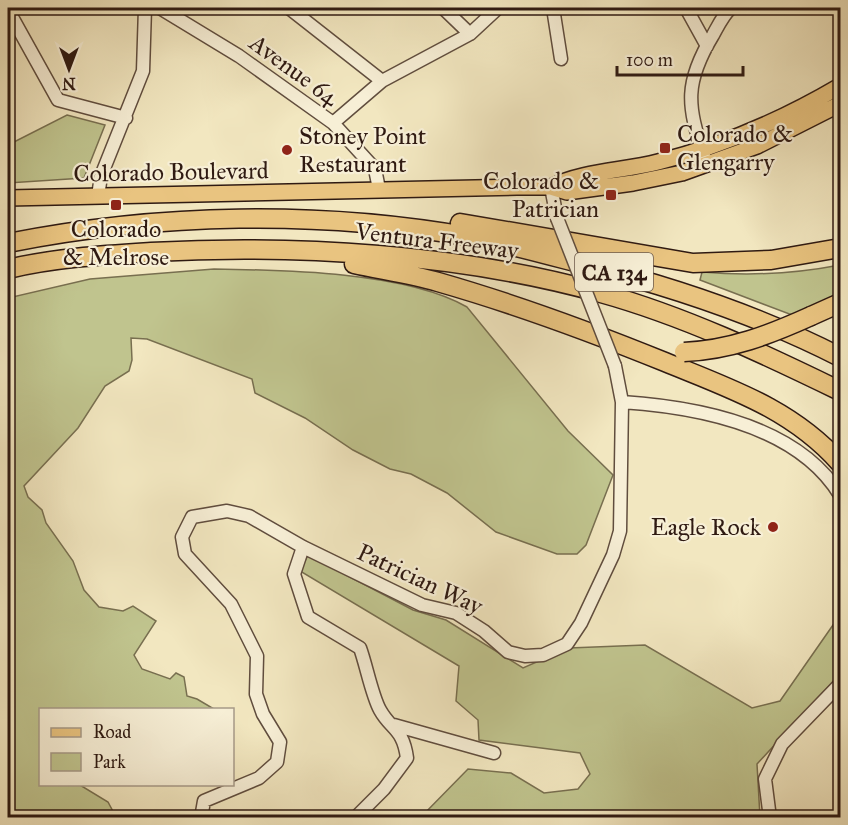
<svg xmlns="http://www.w3.org/2000/svg" width="848" height="825" font-family="'IM FELL Great Primer',serif">
  <style>
    .green { fill: #c0c48e; stroke: #786f50; stroke-width: 1.5 }
    .lines { fill: none; stroke-linecap: round; stroke-linejoin: round }
    .minor-casing { stroke: #604d3e; stroke-width: 15 }
    .major-casing { stroke: #2f1a12; stroke-width: 18 }
    .highway-casing { stroke: #2f1a12; stroke-width: 21 }
    .minor { stroke: #f7efd6; stroke-width: 12 }
    .major { stroke: #e9c480; stroke-width: 15 }
    .highway { stroke: #e9c480; stroke-width: 18 }
    .minor-bridge-casing { stroke: #604d3e; stroke-width: 15; stroke-linecap: butt }
    .highway-bridge-casing { stroke: #2f1a12; stroke-width: 21; stroke-linecap: butt }
    .minor-bridge { stroke: #f7efd6; stroke-width: 12 }
    .highway-bridge { stroke: #e9c480; stroke-width: 18 }
    .poi-dot { fill: #8f2418; stroke: #f7efd6; stroke-width: 2 }
    .labels { text-anchor: middle; stroke-width: 4.5; stroke-linejoin: round; paint-order: stroke }
    .shield { fill: #f7efd6; stroke: #6b5a4d; stroke-width: 1.5 }
    .shield-label { font-size: 22px; font-weight: bold; fill: #2f1a12 }
    .street-label { font-size: 24px; fill: #2f1a12; stroke: #f7efd6 }
    .poi-label { font-size: 24px; fill: #2f1a12; stroke: #f7efd6; text-anchor: start }
  </style>
  <rect width="100%" height="100%" fill="#f2e7c0"/>
  <filter id="stains"><feTurbulence type="fractalNoise" baseFrequency=".00333" numOctaves="4"/><feColorMatrix values="0 0 0 0 .2 0 0 0 0 .09 0 0 0 0 .02 0 0 0 .5 -.17"/></filter>
  <radialGradient id="worn" r=".72"><stop offset=".6" stop-color="#630" stop-opacity="0"/><stop offset="1" stop-color="#630" stop-opacity=".3"/></radialGradient>
  <path class="green" d="M67 115 105 125 84 178 8 183V145Z
    M840 265V293L792 315 700 280 702 272C750 276 794 274 840 265Z
    M214 269C286 270 406 272 467 307L568 431 613 475 586 545 577 554H557L496 532 447 493 411 474 390 469 353 450 305 418 255 393 252 379 147 339 131 338 132 360 129 371 105 386 78 428 24 486 28 497 42 510 46 523 73 561 84 590 99 607 123 611 133 606 156 621 134 655 142 669 170 679 176 673 184 677 187 696 197 699 214 709 40 710V784L80 785 108 802 116 817H8V298L90 279Z
    M308 555 413 610 446 620 523 668 569 648 645 645 752 708 780 701 840 615V674L757 764 760 817H421L468 769 511 773 544 793 578 789 590 774 580 753 479 740 478 720 456 701 459 666 300 571Z"/>
  <g class="lines">
    <defs>
      <path id="minor" d="M160 8 239 56 333 123 375 169 379 189
        M289 8 382 81
        M443 8 470 34
        M553 8 561 59
        M686 8 707 46
        M8 10 58 100 126 118
        M333 123 382 81 470 34 498 8
        M704 156C687 105 684 83 713 35 718 26 723 15 731 8
        M551 187 557 218
        M98 196 101 176 143 71 145 8
        M622 402C697 407 797 425 840 495
        M303 547 294 574 308 617 360 648C366 664 372 696 380 710 391 730 403 728 407 758L384 789 355 818
        M394 725 494 753
        M201 818 204 801 259 778 277 762 280 742 263 714 256 694 257 656 231 604 185 554 182 537 192 517 227 511 249 516 303 547 422 605 456 613 484 631 508 652 525 656 543 655 567 644 581 623 613 555 620 531 622 402 615 366
        M770 818 765 779 782 744 840 684"/>
      <path id="major" d="M551 187C583 171 623 171 658 162 721 146 784 119 840 86
        M8 198 517 187H551L567 192 633 183 682 173 757 146 840 104"/>
      <path id="highway" d="M460 223 693 263 771 260 840 248
        M8 243C159 213 319 210 471 237 510 244 548 255 586 265 673 287 760 316 840 357
        M354 264C381 270 410 274 438 282 515 304 591 332 665 362 731 389 792 409 840 463
        M8 269C54 258 104 255 151 252 296 244 462 254 601 293 684 316 764 354 840 391
        M811 316 840 303"/>
    </defs>
    <use href="#minor" class="minor-casing"/>
    <use href="#major" class="major-casing"/>
    <use href="#highway" class="highway-casing"/>
    <use href="#minor" class="minor"/>
    <use href="#major" class="major"/>
    <use href="#highway" class="highway"/>
    <defs>
      <path id="minor-bridge" d="M557 218 615 366"/>
      <path id="highway-bridge" d="M684 352C730 350 769 335 811 316"/>
    </defs>
    <use href="#minor-bridge" class="minor-bridge-casing"/>
    <use href="#highway-bridge" class="highway-bridge-casing"/>
    <use href="#minor-bridge" class="minor-bridge"/>
    <use href="#highway-bridge" class="highway-bridge"/>
  </g>
  <g class="poi-dot">
    <rect x="659" y="142" width="12" height="12" rx="3"/>
    <circle cx="287" cy="150" r="6"/>
    <rect x="605" y="189" width="12" height="12" rx="3"/>
    <rect x="110" y="199" width="12" height="12" rx="3"/>
    <circle cx="773" cy="527" r="6"/>
  </g>
  <g class="labels">
    <rect class="shield" x="575" y="253" width="78" height="38" rx="4.5"/>
    <g class="shield-label">
      <text x="614" y="280">CA 134</text>
    </g>
    <g class="street-label">
      <text transform="translate(294 70) rotate(36)" y="8">Avenue 64</text>
      <text transform="translate(171 172) rotate(-1)" y="8">Colorado Boulevard</text>
      <text transform="translate(437 241) rotate(7)" y="8">Ventura Freeway</text>
      <text transform="translate(420 579) rotate(25)" y="8">Patrician Way</text>
    </g>
    <g class="poi-label">
      <text x="677" y="142">Colorado &amp;<tspan x="677" dy="28">Glengarry</tspan></text>
      <text x="299" y="144">Stoney Point<tspan x="299" dy="28">Restaurant</tspan></text>
      <text x="599" y="189" text-anchor="end">Colorado &amp;<tspan x="599" dy="28">Patrician</tspan></text>
      <text x="116" y="237" text-anchor="middle">Colorado<tspan x="116" dy="28">&amp; Melrose</tspan></text>
      <text x="761" y="535" text-anchor="end">Eagle Rock</text>
    </g>
  </g>
  <rect width="848" height="825" fill="none" stroke="#f2e7c0" stroke-width="30"/>
  <rect x="9" y="9" width="830" height="807" fill="none" stroke="#2f1a12" stroke-width="3"/>
  <rect x="15" y="15" width="818" height="795" fill="none" stroke="#2f1a12" stroke-width="1.5"/>
  <rect x="39" y="708" width="195" height="78" fill="#f7efd6" stroke="#a79a88" stroke-width="1.5"/>
  <rect x="51" y="728" width="30" height="9" fill="#e9c480" stroke="#a79a88" stroke-width="1.5"/>
  <text x="93" y="738" font-size="18" fill="#2f1a12">Road</text>
  <rect x="51" y="753" width="30" height="18" fill="#c0c48e" stroke="#a79a88" stroke-width="1.5"/>
  <text x="93" y="768" font-size="18" fill="#2f1a12">Park</text>
  <g transform="translate(69 69) rotate(180)" stroke="#f7efd6" stroke-width="4.5" paint-order="stroke">
  <path d="M0-4.5L10 22L0 15L-10 22Z" fill="#2f1a12"/>
  <text y="-9" font-size="16" font-weight="bold" text-anchor="middle" fill="#2f1a12">N</text>
  </g>
  <path d="M617 66v9h126v-9" fill="none" stroke="#2f1a12" stroke-width="3"/>
  <text x="626" y="66" font-size="18" fill="#2f1a12" stroke="#f7efd6" stroke-width="4.5" paint-order="stroke">100 m</text>
  <rect width="100%" height="100%" filter="url(#stains)"/>
  <rect width="100%" height="100%" fill="url(#worn)"/>
</svg>
